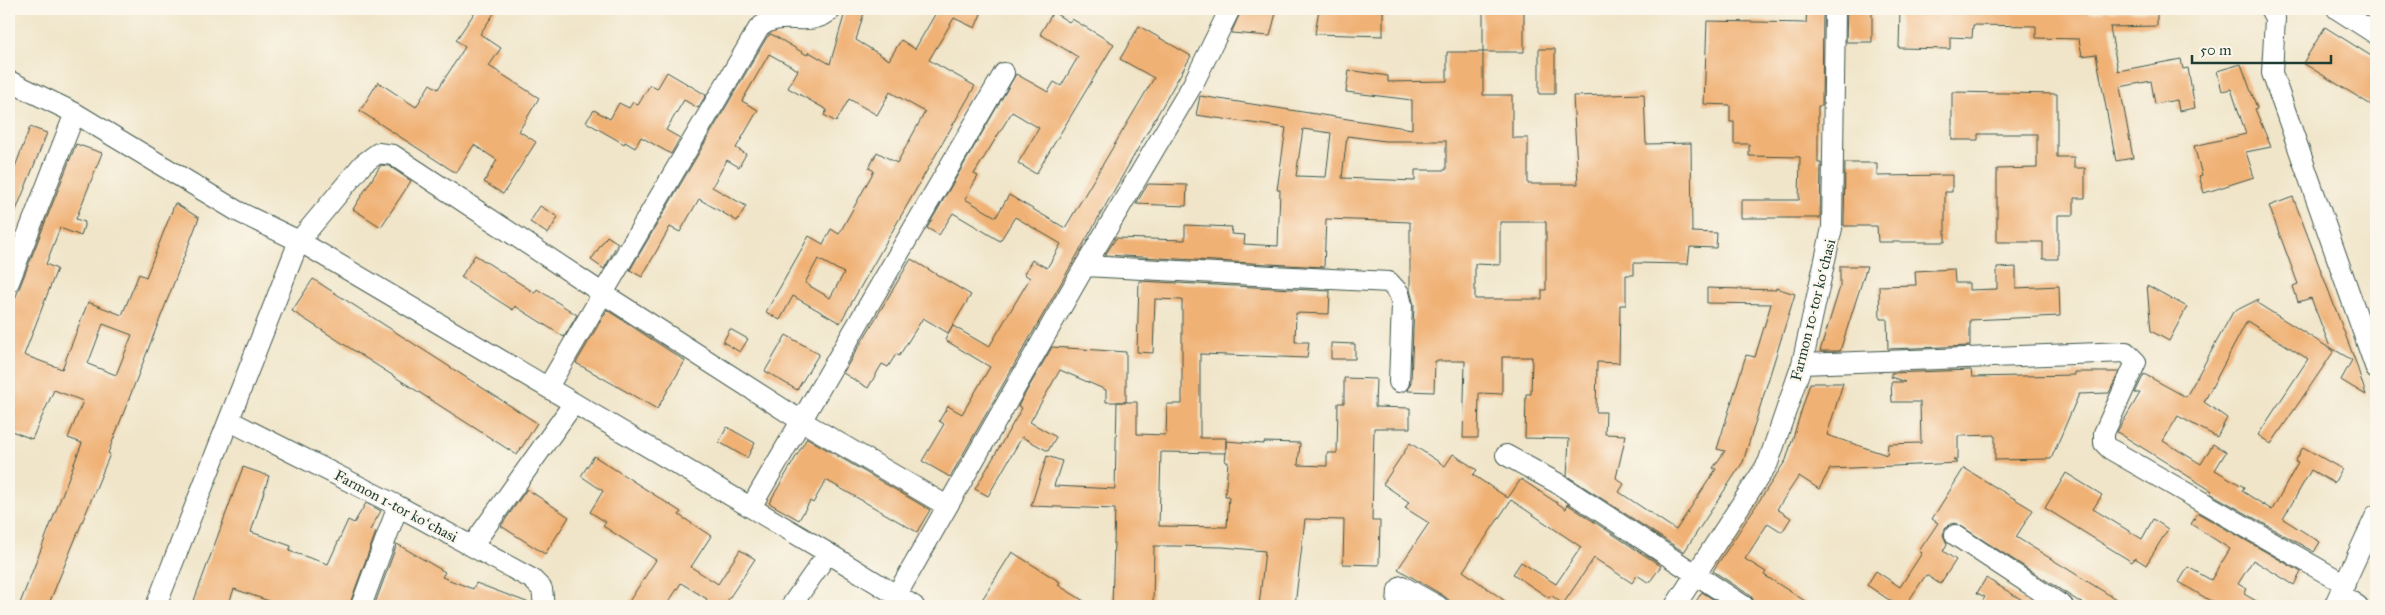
<svg xmlns="http://www.w3.org/2000/svg" width="2385" height="615" font-family="'IM FELL Great Primer',serif">
  <style>
    .building { fill: #f0b175; fill-rule: evenodd }
    .lines { fill: none; stroke-linecap: round; stroke-linejoin: round }
    .street-casing { stroke: #3e564a; stroke-width: 22 }
    .street { stroke: #fff; stroke-width: 20 }
    .labels { text-anchor: middle; stroke-width: 4.5; stroke-linejoin: round; paint-order: stroke }
    .street-label { font-size: 15px; fill: #1f3d34; stroke: #fbf7ec }
  </style>
  <rect width="100%" height="100%" fill="#fbf7ec"/>
  <filter id="ink" filterUnits="userSpaceOnUse"><feTurbulence type="fractalNoise" baseFrequency=".02" numOctaves="2"/><feDisplacementMap in="SourceGraphic" scale="10" xChannelSelector="R" yChannelSelector="G"/><feConvolveMatrix kernelMatrix="1 2 1 2 8 2 1 2 1" color-interpolation-filters="sRGB"/></filter>
  <filter id="wash" filterUnits="userSpaceOnUse"><feTurbulence type="fractalNoise" baseFrequency=".0096" numOctaves="4" result="noise"/><feDisplacementMap in="SourceGraphic" scale="20" xChannelSelector="R" yChannelSelector="G"/><feGaussianBlur stdDeviation="1.12" result="paint"/><feColorMatrix in="noise" values="0 0 0 0 0 0 0 0 0 0 0 0 0 0 0 0 0 1.4 0 .05"/><feComposite in="paint" operator="in"/></filter>
  <g filter="url(#wash)">
    <rect width="100%" height="100%" fill="#f0e5c9"/>
    <g id="blocks">
      <path class="building" d="M477 9H497L480 34 501 48 489 66 539 98 519 131 536 142 503 194 484 182 497 160 474 145 456 173 360 111 378 82 416 107 430 84 438 89 465 47 456 40Z
        M846 9H865L856 40 889 60 901 40 915 49 937 11 933 9H983L975 28 954 18 929 60 975 86 840 323 793 296 780 320 766 312 809 236 823 244 831 229 839 234 874 171 869 168 877 152 897 163 925 112 890 92 877 115 849 99 836 122 824 115 827 110 788 88 798 70 769 54 742 101 758 110 736 148 746 154 739 167 727 160 712 187 746 206 737 221 699 199 680 232 670 227 642 277 630 270 767 37 771 34 807 55 809 52 830 64ZM818 259 844 273 830 298 805 283Z
        M1242 9H1277L1270 36 1231 33Z
        M1319 9H1383V36L1315 34Z
        M1483 9H1524V52H1483V95H1512V138H1528V184H1578L1573 96 1644 94 1646 144 1691 143 1692 232 1717 233 1716 248 1690 247 1688 264 1634 263V275H1626V305H1620L1619 363 1597 362 1596 412H1606L1605 434 1626 435 1616 478 1624 484 1619 492 1676 530 1716 469 1713 468 1725 451 1717 449 1746 355 1755 357 1771 304 1707 303V288L1776 290V288L1795 294 1743 462 1684 552 1567 476 1569 439 1525 438 1526 394H1531L1532 357H1502V394L1479 393 1478 438H1463L1465 361H1435L1434 392 1408 391 1411 382 1414 305 1410 290V222L1326 219 1324 267 1105 255 1116 238 1185 240V225L1232 227 1231 234 1245 235 1244 244 1278 246 1280 190H1277L1286 128 1196 115 1200 96 1412 129V100L1346 92 1349 70 1388 76V82L1447 81V52H1483ZM1303 129 1331 133 1326 177 1296 176ZM1347 136 1385 141H1446V170H1415V181L1342 178ZM1500 222H1546V290H1542V299H1475V264L1500 265Z
        M1807 9H1823L1822 106H1818V163H1821L1820 218H1741V200H1799L1800 157 1749 156V144H1734V122H1730V105L1704 104 1707 21 1806 23Z
        M1847 9H1872V42H1846Z
        M1900 9 2036 12V9L2088 10V14L2106 11 2157 12V26L2110 27 2118 71 2181 59 2183 69 2188 68 2195 108 2179 111 2177 100 2155 104 2151 81 2120 87 2133 158 2116 161 2096 54 2082 56 2079 39 2036 38V26L1973 25 1972 38 1950 37V49L1899 48Z
        M1053 12 1069 22 1072 19 1114 44 1036 174 1018 163 1039 128 1012 112 974 174 978 176 965 199 996 217 1009 195 1065 228 1154 78 1120 59 1139 26 1191 56 950 477 922 461 944 424 939 421 948 406 962 414 990 367 945 340 953 326 989 347 1030 278 1024 274 1032 260 1047 268 1061 244 1015 217 1000 241 953 213 939 235 927 228 1016 74 1048 92 1054 82 1061 86 1078 57 1040 34Z
        M2325 27 2376 59V108L2303 63Z
        M1539 49H1555V94H1539Z
        M2241 64 2257 108 2255 109 2271 147 2246 152 2254 177 2204 193 2199 176 2202 175 2194 146 2246 134 2231 89 2222 91 2217 71Z
        M667 72 706 95 698 108 684 100 666 130 680 138 671 154 641 137 635 148 625 142 624 144 586 122 594 110 610 119 619 103 629 108 633 102 638 105 650 85 657 89Z
        M1952 92 2057 94V157H2074V168H2085V198H2074V215H2058V259H2043V242H1997V169L2037 168V134H1978V140H1952Z
        M30 127 47 133 9 228V183Z
        M76 144 102 153 76 219 85 222 81 236 60 228 46 264 57 269 24 355 62 369 88 302 122 315 139 274 146 277 175 203 199 218 108 453 110 454 101 476 48 606H19L82 443 68 438 83 401 54 390 32 439 9 430V314ZM103 324 132 335 116 375 88 364Z
        M1845 163H1877V176L1952 175V192H1945V242H1878L1877 226H1844Z
        M381 165 389 166 411 181 381 227 353 209Z
        M1148 184 1187 185 1186 206 1136 204Z
        M2293 197 2356 363 2366 395 2341 380 2352 360 2330 347 2311 298 2298 302 2293 286 2298 284 2269 206Z
        M540 206 558 217 548 234 530 222Z
        M607 236 618 243 604 269 591 260Z
        M475 255 535 293 537 289 577 315 564 337 515 306 513 310 461 277Z
        M911 259 971 295 948 333 923 318 899 356 896 354 888 367 882 364 868 388 843 373Z
        M1840 266H1867L1840 351H1820L1840 287Z
        M2016 267V288L2059 286 2060 316 1970 320V346L1888 349 1887 319H1880L1879 286 1916 285 1915 271 1954 269 1955 283H1969V290L1997 289V268Z
        M313 279 537 423 517 455 292 311Z
        M1139 281 1330 291 1329 314 1296 313 1295 342H1309L1307 358 1200 354V438H1226V453V441L1264 444V442L1300 443 1298 465 1327 466V453H1337L1338 403H1344V378L1376 379 1375 407 1410 408V428H1374L1372 521H1380L1379 565 1343 564 1344 520 1305 519 1295 606H1259L1265 551 1223 547 1173 546H1154L1153 606H1112L1115 509 1031 506 1047 456 1062 461 1054 486 1115 489 1117 402H1137V434L1166 435 1167 404H1182V300L1155 299 1153 353 1137 352ZM1161 452 1226 453 1225 462H1228L1225 496H1229L1227 527 1159 526Z
        M2147 285 2187 307 2169 341 2151 331Z
        M2259 299 2257 303 2334 351 2271 444 2258 435 2308 359 2247 321 2204 402 2227 418 2217 437 2178 416 2163 441 2201 464 2213 444 2226 452 2215 470 2244 487 2242 491 2272 510 2298 463 2295 462 2303 447 2342 469 2334 483 2311 470 2283 519 2320 542 2314 552 2210 493 2212 491 2117 432 2140 393H2135L2144 374 2186 397 2233 312Z
        M607 310 685 361 657 409 576 363Z
        M730 329 748 339 740 352 723 342Z
        M786 335 819 354 797 390 765 371Z
        M1331 343 1355 344V359H1331Z
        M1052 347 1126 352V402H1106V390L1060 370 1030 422 1056 437 1048 451 1022 437 988 496 975 489 1022 408 1018 406Z
        M1971 370 1972 377 2074 375V372H2119L2109 393 2079 394 2051 459 1995 460V435L1958 436V460H1953L1958 463 1830 469 1819 489 1799 476 1777 509 1791 518 1782 532 1768 523 1745 559 1766 572 1764 575 1813 606H1756L1751 596 1713 571 1786 460 1810 383H1843L1827 435 1887 455 1888 444 1921 443 1920 402H1892L1891 382H1905L1891 377V373Z
        M727 427 755 443 747 458 719 442Z
        M807 438 930 510 917 532 826 480 813 503 810 501 799 520 769 503Z
        M1410 443 1445 466 1453 454 1477 470 1473 475 1508 498 1521 479 1566 509 1567 504 1661 566 1649 583 1637 575 1632 583 1594 558 1563 604 1551 595 1549 598 1513 574 1521 562 1556 584 1581 547 1511 500 1463 571 1512 606H1456L1444 596 1398 569 1429 523 1405 508 1409 502 1383 484Z
        M594 456 681 512 679 515 711 536 691 567 718 584 740 550 755 559 724 606H702L707 599 681 583 666 606H626L656 560 603 526 606 522 590 512 603 491 581 476Z
        M243 467 269 476 251 532 291 546 289 551 328 564 348 520 354 523 366 503 381 511 370 530 376 532 349 606H267L269 601 234 589 228 606H192Z
        M1964 468 2033 510 2016 537 2127 606H2086L1956 523 1950 524 1945 529 1943 535 1947 544 1943 551 1956 560 1940 584 1926 575 1905 606H1898L1867 585 1876 571 1900 587 1922 553 1919 551 1938 523 1932 519Z
        M2066 473 2102 495 2093 509 2142 539 2153 519 2168 529 2146 565 2135 558 2132 562 2045 508Z
        M527 489 569 517 545 554 501 526Z
        M2198 513 2301 572 2294 585 2253 560 2238 584 2247 589 2244 594 2265 606H2219L2179 582 2188 567 2211 580 2230 549 2191 524Z
        M397 544 445 572 442 577 473 589 476 583 532 604V606H374Z
        M1012 552 1060 582 1058 585 1092 606H978Z
        M1986 578 2032 606H1979L1985 597 1977 593Z
        M1702 592 1723 606H1693Z"/>
    </g>
  </g>
  <g filter="url(#ink)">
    <use href="#blocks" fill-opacity="0" stroke="#3e564a" stroke-width="1"/>
    <g class="lines">
      <defs>
        <path id="street" d="M2270 9 2275 18 2272 73 2376 369
          M2337 9 2376 34
          M9 81 75 113 237 211 299 241 828 553 914 606
          M1085 266 1389 282 1399 293 1402 305 1399 382
          M9 282 75 113
          M1802 364 2126 352 2136 362 2104 433V443L2110 449 2345 584
          M548 387 758 29C780 7 810 31 832 9
          M230 421 398 506 532 579 542 589 544 606
          M1506 455 1557 483 1744 606
          M751 507 1004 73
          M1955 535 2063 606
          M472 546 574 403
          M2340 594 2358 606
          M896 596 1085 266 1193 84 1230 9
          M156 606 299 241 363 164 378 153 393 155 602 293 803 422 947 506
          M361 606 398 506
          M791 606 828 553
          M1397 606 1398 590 1402 586 1438 606
          M1675 606 1768 463 1802 364 1832 228 1835 9
          M2334 606 2376 515"/>
      </defs>
      <use href="#street" class="street-casing"/>
      <use href="#street" class="street"/>
    </g>
  </g>
  <g class="labels">
    <g class="street-label">
      <text transform="translate(1813 310) rotate(-76)" y="5">Farmon 10-tor koʻchasi</text>
      <text transform="translate(396 506) rotate(28)" y="5">Farmon 1-tor koʻchasi</text>
    </g>
  </g>
  <rect width="2385" height="615" fill="none" stroke="#fbf7ec" stroke-width="30"/>
  <path d="M2192 55v8h139v-8" fill="none" stroke="#1f3d34" stroke-width="2.5"/>
  <text x="2200" y="55" font-size="15" fill="#1f3d34" stroke="#fbf7ec" stroke-width="4" paint-order="stroke">50 m</text>
</svg>
